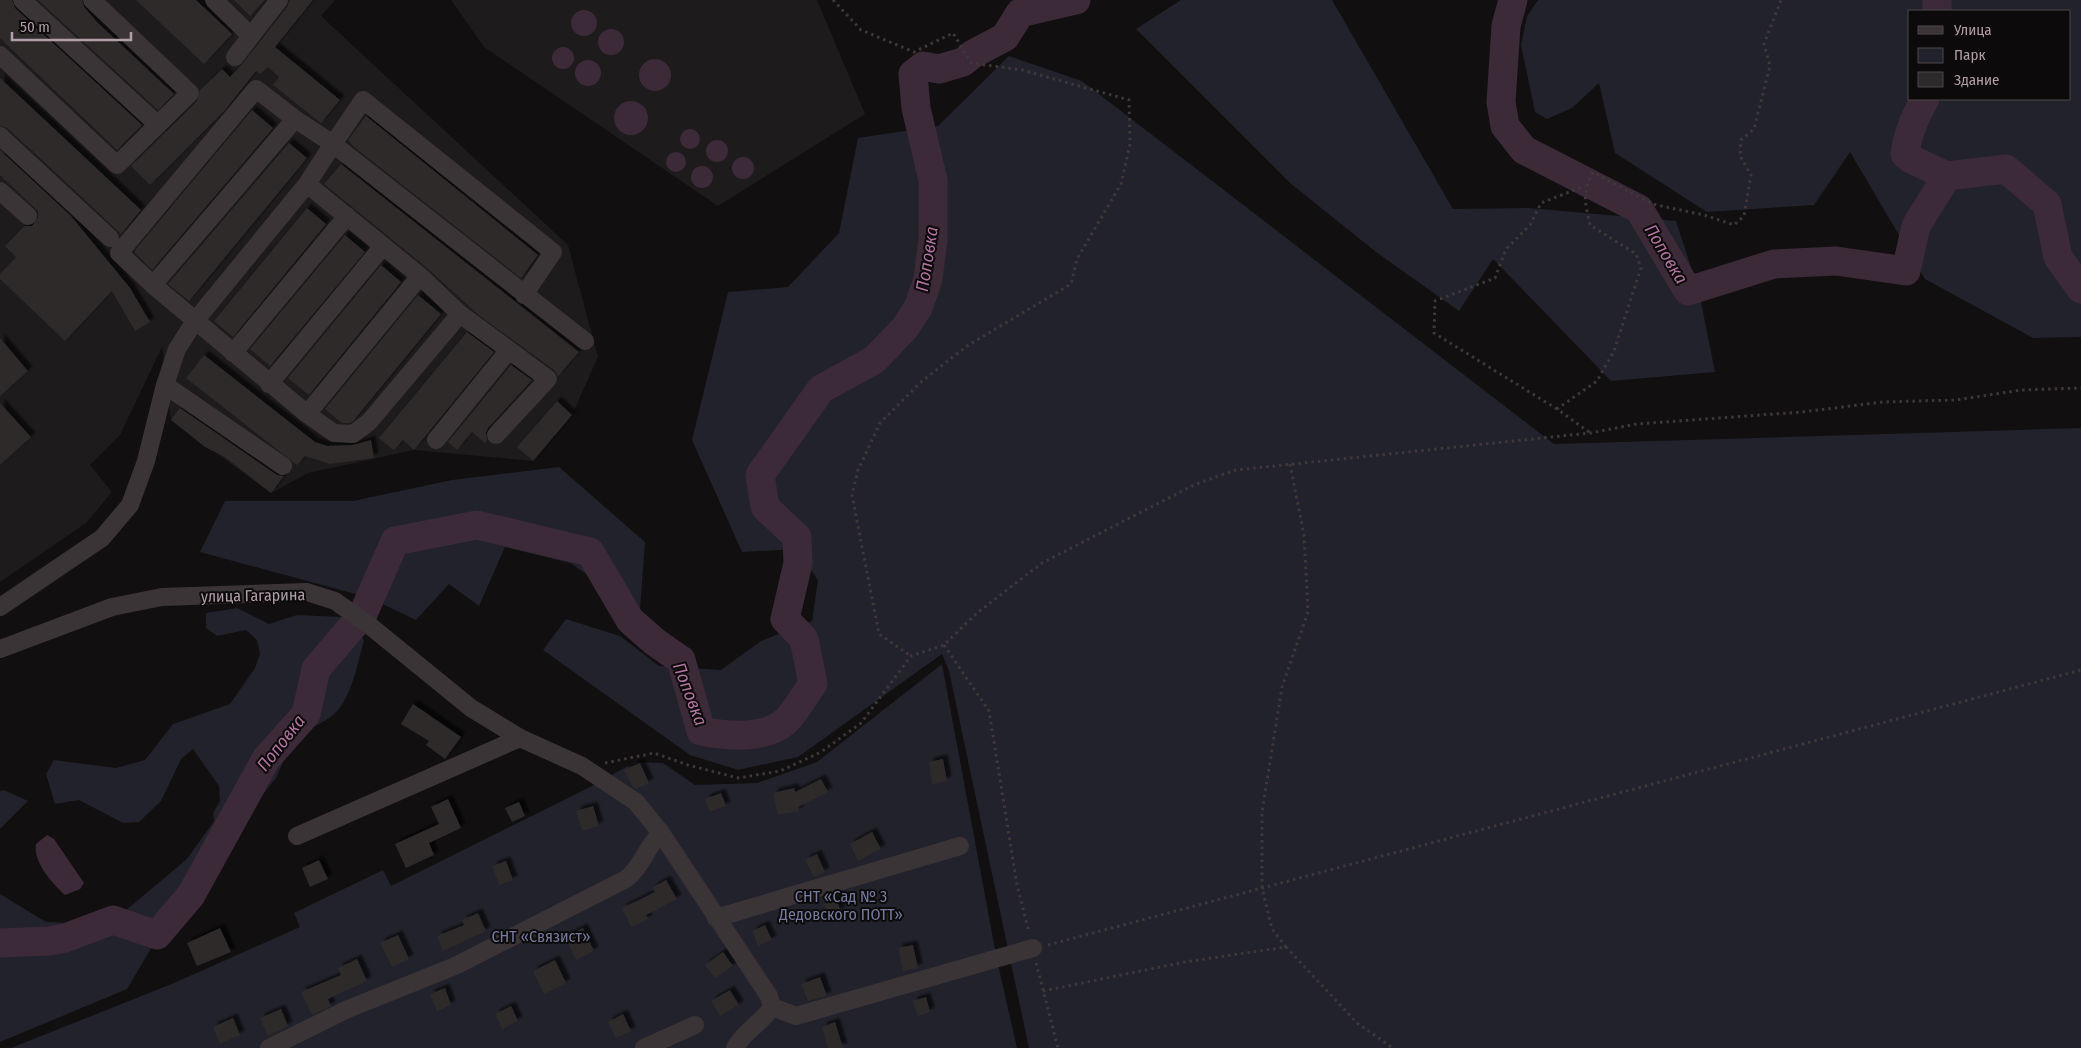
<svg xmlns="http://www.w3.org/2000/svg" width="2081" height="1048" font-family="'Fira Sans Condensed',sans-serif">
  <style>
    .built { fill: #1e1b1c }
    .green { fill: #21222b; fill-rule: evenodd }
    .water { fill: #3c2a38 }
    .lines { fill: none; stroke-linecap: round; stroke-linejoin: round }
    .river { stroke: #3c2a38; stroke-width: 29 }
    .building { fill: #2d2a2b; filter: url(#shadow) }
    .path { stroke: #3f383b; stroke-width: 3; stroke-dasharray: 2.5 4; stroke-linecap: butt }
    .minor { stroke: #3b3437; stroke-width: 18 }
    .labels { text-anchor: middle; stroke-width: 4; stroke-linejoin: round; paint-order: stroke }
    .street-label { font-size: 16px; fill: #b29fa9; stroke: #0c0a0a }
    .park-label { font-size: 16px; fill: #757b9f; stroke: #0c0a0a }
    .water-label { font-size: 18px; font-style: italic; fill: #b173a1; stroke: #0c0a0a }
  </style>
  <defs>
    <filter id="shadow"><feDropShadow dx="4.5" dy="-4.5" stdDeviation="1" flood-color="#0009"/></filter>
  </defs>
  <rect width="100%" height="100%" fill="#110f0f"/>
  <path class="built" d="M0 0H335L321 16 568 245 598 357 572 415 533 461 414 450 308 473 271 493 171 420 162 347 120 435 90 465 112 492 86 523 0 582Z
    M451 0H817L865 114 718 206 484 47Z"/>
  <path class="green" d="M1181 0H1332L1453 209 1529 208 1676 221 1699 292 1715 372 1611 381 1493 259 1459 311 1376 252 1290 183 1136 29Z
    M1538 0H2081V337L2033 338 1925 279 1850 152 1814 205 1707 212 1615 153 1599 83 1572 108 1547 119 1535 112 1521 45 1527 16ZM1910 11H2070V99H1910Z
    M1009 56 1082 81 1554 444 2081 428V1048H1029L949 671 942 654 798 757 738 770 690 755 543 650 566 619 620 636 659 666 721 670 761 641 812 621 818 580 796 549 742 552 692 440 728 292 788 287 839 233 858 138 938 126Z
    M559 467 645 542 640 610 570 563 505 547 479 606 449 584 416 620 370 598 200 552 225 501H353L452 480Z
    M237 608 269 624 297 615 342 617 354 626 364 640C358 662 351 701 333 715 322 724 308 729 295 735L276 778 247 814 213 884 153 945 127 989 0 1042V894L46 922 76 923 119 916 187 859 214 821 213 813 220 801 219 786 193 749 181 759 161 801 139 822 123 823 79 800 55 804 46 774 54 760 116 768 145 760 173 724 230 704 255 668 260 654 257 640 246 630 217 636 206 628V613Z
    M942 664 997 960 1017 1048H11L174 983 300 927 294 913 383 870 391 886 590 787 635 762 663 763 695 785 757 783 817 762Z
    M4 790 28 801 0 829V791Z"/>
  <path class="water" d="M571 23a13 13 0 1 1 26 0a13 13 0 1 1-26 0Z
    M598 42a13 13 0 1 1 26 0a13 13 0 1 1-26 0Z
    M552 58a11 11 0 1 1 22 0a11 11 0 1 1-22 0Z
    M639 75a16 16 0 1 1 32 0a16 16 0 1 1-32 0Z
    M575 73a13 13 0 1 1 26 0a13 13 0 1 1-26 0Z
    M614 118a17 17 0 1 1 34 0a17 17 0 1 1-34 0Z
    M680 139a10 10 0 1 1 20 0a10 10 0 1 1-20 0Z
    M706 151a11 11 0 1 1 22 0a11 11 0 1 1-22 0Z
    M666 162a10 10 0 1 1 20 0a10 10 0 1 1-20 0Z
    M732 168a11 11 0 1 1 22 0a11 11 0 1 1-22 0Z
    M691 177a11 11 0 1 1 22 0a11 11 0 1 1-22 0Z
    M47 835 54 839 84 883 80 889 65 895C52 883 33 862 36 844Z"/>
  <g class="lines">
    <path class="river" d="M1513 0 1506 26 1501 102 1505 126 1524 150 1639 209 1688 291 1774 264 1836 261 1906 271 1916 226 1947 176
      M1937 11V0
      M1925 99C1916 115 1907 135 1905 154L1911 159 1947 176 2006 169 2047 204 2058 257 2081 289
      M0 943 50 941 65 938 113 920 157 935 191 895 266 759 306 714 316 669 363 614 395 541 477 525 590 552 630 620 655 642 681 660 701 731C727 736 763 740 785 722 796 712 804 695 813 684L804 639 785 619 798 563 797 537 765 507 760 475 821 389 874 360 904 329 918 308 928 279 933 240V180L916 108 913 74 923 66 939 69 963 62 973 54 1005 37 1020 13 1076 0"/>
  </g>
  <path class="building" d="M0 0H12L15 8 142 125 117 150 0 38Z
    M38 0H82L84 7 98 23 174 94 158 110Z
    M136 0H196L232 34 204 64Z
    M234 0H265L250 16Z
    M290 0H313L275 47 340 100 321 123 273 85 279 77 268 67 260 74 256 71 225 110 150 185 131 166 197 101 200 90 222 69 230 77 243 63 287 7Z
    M0 78 141 210 121 234 40 158 7 128 0 126Z
    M252 110 273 128 152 270 135 253 136 249Z
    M366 116 538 255 521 278 354 147 348 140Z
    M289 143 307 158 189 301 168 284Z
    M0 150 71 216 130 288 150 322 135 331 112 291 65 341 0 279V274L16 257 5 246 24 226H32L38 218V211L0 175Z
    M341 164 579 352 558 376 554 370 480 316 427 268 324 184Z
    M307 208 326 224 233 337 214 321Z
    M345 235 365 252 270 366 250 349Z
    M381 265 401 282 309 395 288 378Z
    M418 295 441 314 354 420 350 423H342L325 409Z
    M467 332 494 352 414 450 403 440 394 450 379 438Z
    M0 338 28 371 0 396Z
    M204 355 315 442 327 446 353 445 371 440 374 458 330 464 305 456 297 465 186 378Z
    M511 365 532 380 488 428 486 433 487 440 485 443 472 432 457 450 448 442Z
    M557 401 572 415 533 461 517 447Z
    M0 403 31 437 0 465Z
    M180 408 277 475 284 476 271 493 225 457 205 447 171 420Z
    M413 704 461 737 445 759 426 745 429 741 401 724Z
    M943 759 947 781 932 784 929 762Z
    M640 763 649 783 636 789 632 786 624 770Z
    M821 779 828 792 798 807 799 811 778 815 773 793 794 788 795 792Z
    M721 793 726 806 710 812 705 799Z
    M448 799 461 828 429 843 434 855 406 868 395 844 439 824 431 807Z
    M519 802 525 816 512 822 505 808Z
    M593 806 599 826 582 831 576 811Z
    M872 832 881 849 858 861 850 844Z
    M817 854 825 872 814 877 805 860Z
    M319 860 328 879 310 887 302 868Z
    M506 861 513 880 499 885 492 866Z
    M666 880 677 899 646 915 648 919 631 927 622 908 655 892 652 888Z
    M836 899 841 911 829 916 824 904Z
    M478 913 486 931 443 951 437 936 464 925 462 920Z
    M765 925 772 940 758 946 752 931Z
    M220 928 231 952 197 966 187 943Z
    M583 928 594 951 576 960 565 937Z
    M398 935 409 959 392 967 380 943Z
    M913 945 918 968 903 971 898 948Z
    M723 952 733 966 715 978 705 965Z
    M357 959 367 981 328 999 331 1006 312 1015 301 992 341 975 338 968Z
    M555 960 566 983 544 994 533 971Z
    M820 977 827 996 808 1001 801 984Z
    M445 988 451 1005 437 1011 430 994Z
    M730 990 739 1005 720 1016 711 1001Z
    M926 997 930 1012 918 1016 913 1001Z
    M511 1006 518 1021 502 1029 495 1014Z
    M281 1009 288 1026 268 1036 260 1018Z
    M623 1014 631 1031 616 1038 608 1022Z
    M233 1018 240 1035 220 1044 213 1027Z
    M835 1022 843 1048H828L822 1027Z"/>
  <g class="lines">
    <path class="path" d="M833 0 861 30 914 52 953 33 971 63 1022 70 1129 100 1130 144 1121 184 1077 259 1071 284 967 346 921 382 880 423 858 470 852 495 879 634 911 656
      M1557 409 1434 333 1435 301 1495 278 1506 249 1530 225 1541 203 1585 186
      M1589 432 1557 409 1597 381 1614 351 1641 268 1636 254 1590 225C1585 203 1582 192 1593 172L1652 204 1704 215 1734 225 1744 216 1751 175 1740 156 1741 140 1754 129 1770 66 1764 44 1781 0
      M944 645 989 711 1017 885 1029 932
      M605 763 654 753 688 765 738 778 780 771 821 752 861 723 911 656 944 645 977 613 1042 563 1196 484 1236 470 1590 433 1637 424 1802 412 1883 402 1956 400 2021 390 2081 388
      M1048 945 2081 670
      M1286 947 1272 929 1262 888V812L1282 687 1308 612 1304 535 1290 464
      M1036 963 1058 1048
      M1043 991 1185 962 1286 947 1357 1023 1393 1048"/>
    <path class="minor" d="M22 0 158 125
      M214 0 251 36 235 57
      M251 36 279 0
      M0 55 117 165 190 93 92 0
      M0 136 110 238
      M0 191 28 216
      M153 285 295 119
      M524 295 553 252 363 100 333 144 585 341
      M233 353 347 216
      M269 384 383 246
      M165 385 283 466
      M307 414 420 276
      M496 435 548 379 509 350
      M436 440 509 350 460 314
      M0 607 102 538 130 505 146 461 165 385 177 349 195 321 307 184 420 276 460 314 369 422 353 434 334 433 307 414 153 285 119 253 256 89 295 119 333 144 307 184
      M0 649 112 607 162 597 307 592 335 601 369 625 471 708 520 738 582 766 636 802 661 833 769 996 772 1007C762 1023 744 1031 735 1048
      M297 836 520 738
      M716 918 960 846
      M772 1007 796 1016 1033 948
      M269 1048 348 1009 455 966 626 879C642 867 646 847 661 833
      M644 1048 695 1025"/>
  </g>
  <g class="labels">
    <g class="street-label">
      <text transform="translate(253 595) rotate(-1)" y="6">улица Гагарина</text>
    </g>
    <g class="park-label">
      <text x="841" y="902">СНТ «Сад № 3<tspan x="841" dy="18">Дедовского ПОТТ»</tspan></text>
      <text x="541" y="942">СНТ «Связист»</text>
    </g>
    <g class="water-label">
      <text transform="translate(1666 254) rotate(59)" y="6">Поповка</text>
      <text transform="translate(927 259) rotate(-81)" y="6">Поповка</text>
      <text transform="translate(690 694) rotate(69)" y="6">Поповка</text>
      <text transform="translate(281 743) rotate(-52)" y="6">Поповка</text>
    </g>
  </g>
  <rect x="1908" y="10" width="162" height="90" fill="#0c0a0a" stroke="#4e464a"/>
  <rect x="1918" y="26" width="25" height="8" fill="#3b3437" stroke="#4e464a"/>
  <text x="1954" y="35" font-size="15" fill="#b29fa9">Улица</text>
  <rect x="1918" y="48" width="25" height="15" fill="#21222b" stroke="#4e464a"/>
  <text x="1954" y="60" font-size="15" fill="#b29fa9">Парк</text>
  <rect x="1918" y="72" width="25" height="15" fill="#2d2a2b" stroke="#4e464a"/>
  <text x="1954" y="85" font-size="15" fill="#b29fa9">Здание</text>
  <path d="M12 32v8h119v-8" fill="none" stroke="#b29fa9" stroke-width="2.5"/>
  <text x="20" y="32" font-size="15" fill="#b29fa9" stroke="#0c0a0a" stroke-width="4" paint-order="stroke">50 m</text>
</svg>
